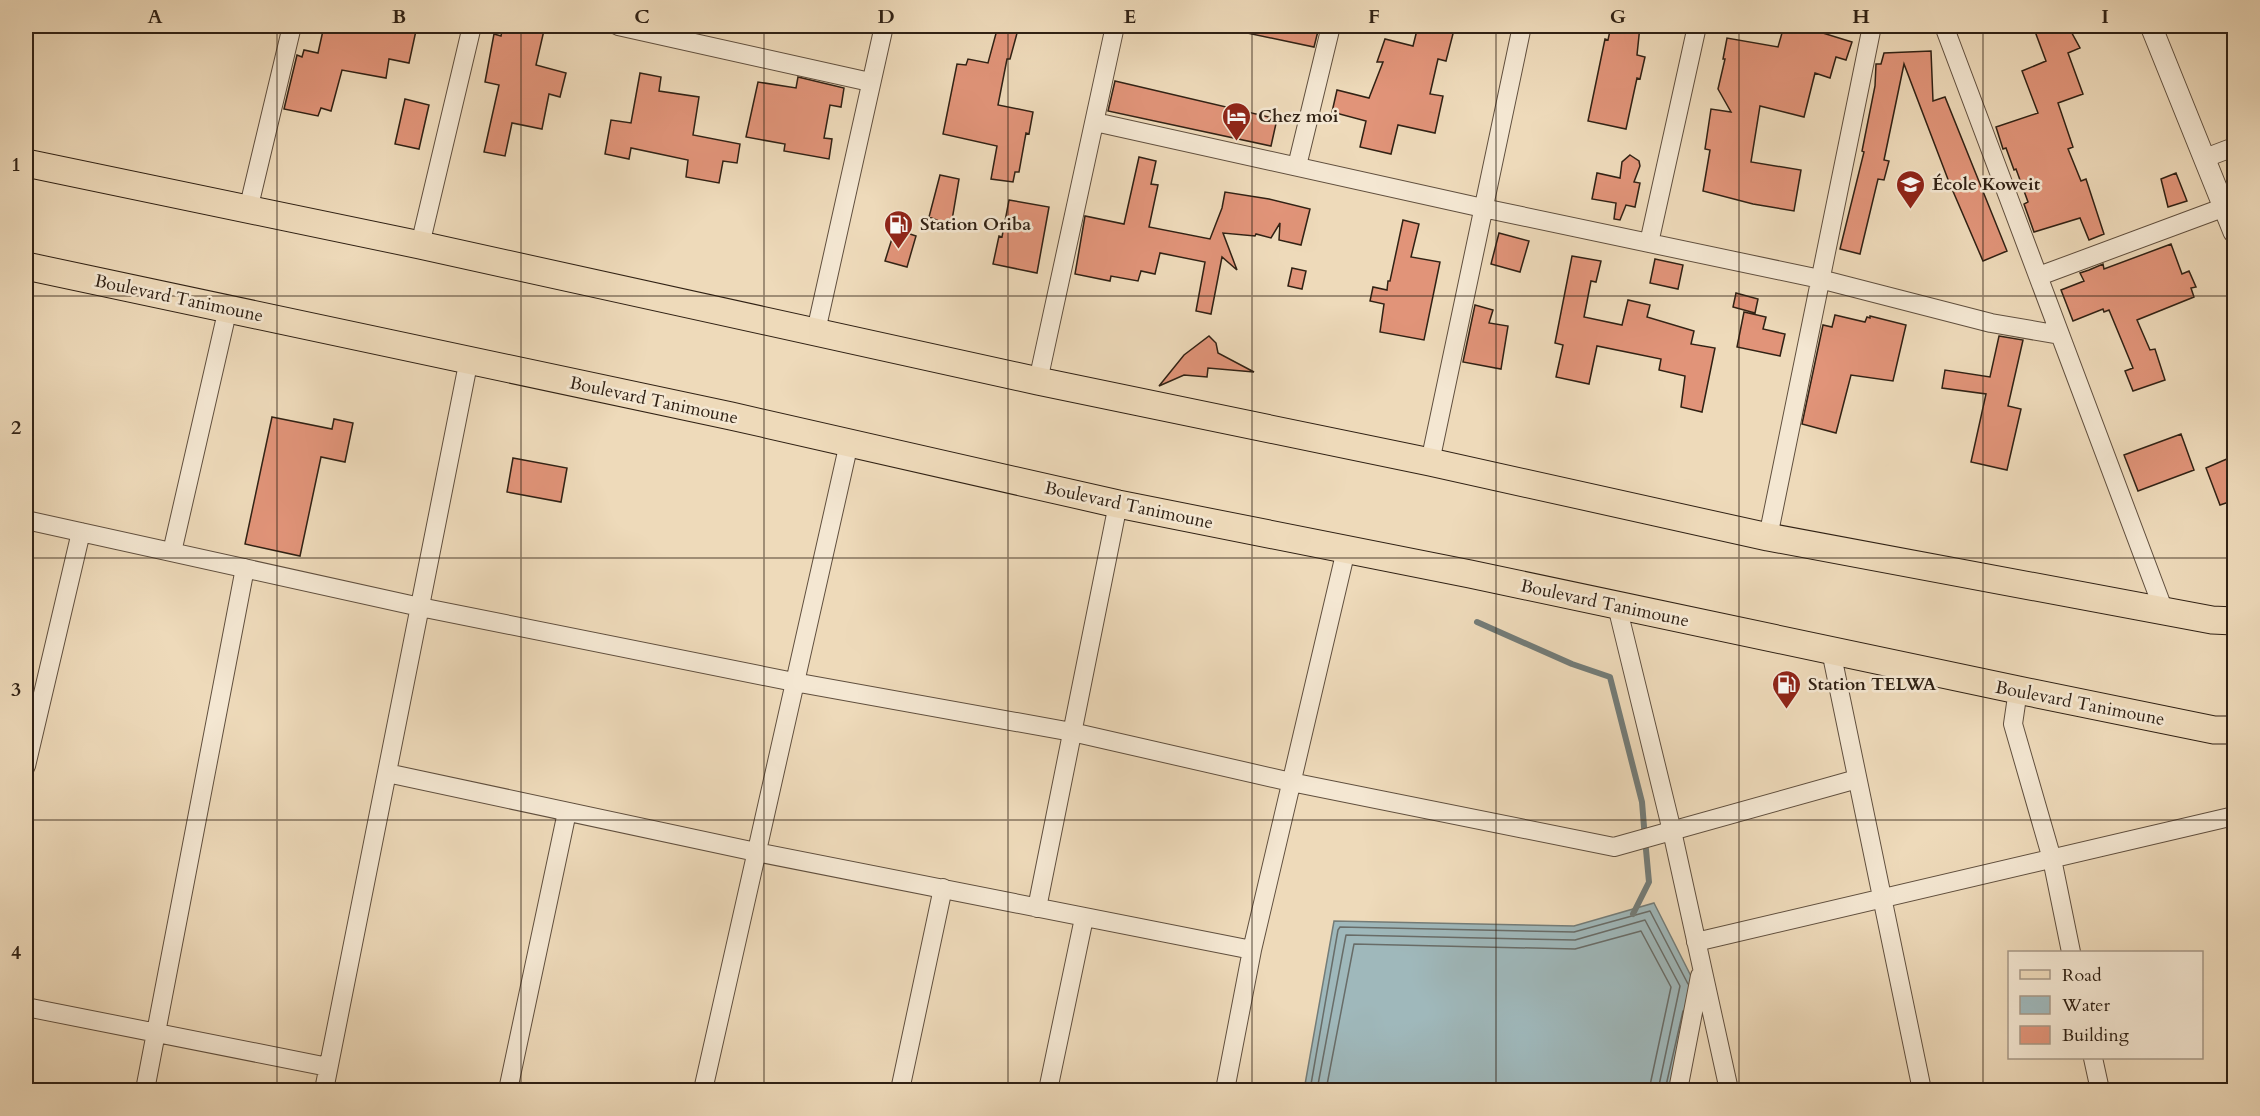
<svg xmlns="http://www.w3.org/2000/svg" width="2260" height="1116" font-family="Cardo,serif">
  <style>
    .water { fill: #9fb8bb; stroke: #737c78; stroke-width: 1.5 }
    .lines { fill: none; stroke-linecap: round; stroke-linejoin: round }
    .shore { stroke: #686c68; stroke-width: 1.5 }
    .stream { stroke: #737c78; stroke-width: 6 }
    .building { fill: #e19479; stroke: #302114; stroke-width: 1.5 }
    .minor-casing { stroke: #604f3e; stroke-width: 20 }
    .tertiary-casing { stroke: #604f3e; stroke-width: 23 }
    .primary-casing { stroke: #302114; stroke-width: 29 }
    .minor { stroke: #f4e7d2; stroke-width: 18 }
    .tertiary { stroke: #f4e7d2; stroke-width: 21 }
    .primary { stroke: #eedaba; stroke-width: 27 }
    .grid { fill: none; stroke: #302114; stroke-width: 1.5; stroke-opacity: 0.55 }
    .labels { text-anchor: middle; stroke-width: 5; stroke-linejoin: round; paint-order: stroke }
    .poi-label { font-size: 18px; font-weight: bold; fill: #302114; stroke: #f4e7d2; text-anchor: start }
    .street-label { font-size: 18px; fill: #302114; stroke: #f4e7d2 }
    .neatline { fill: none; stroke: #302114; stroke-width: 2 }
    .grid-label { font-size: 20px; text-anchor: middle; font-weight: bold; fill: #302114 }
  </style>
  <rect width="100%" height="100%" fill="#eedaba"/>
  <filter id="stains"><feTurbulence type="fractalNoise" baseFrequency=".00333" numOctaves="4"/><feColorMatrix values="0 0 0 0 .2 0 0 0 0 .09 0 0 0 0 .02 0 0 0 .5 -.17"/></filter>
  <radialGradient id="worn" r=".72"><stop offset=".6" stop-color="#630" stop-opacity="0"/><stop offset="1" stop-color="#630" stop-opacity=".3"/></radialGradient>
  <path class="water" d="M1654 903 1695 984 1671 1090H1304L1334 921 1574 926Z"/>
  <g class="lines">
    <path class="shore" d="M1310 1090 1338 930 1340 927 1574 932 1650 911 1688 984
      M1317 1090 1346 935 1575 940 1645 920 1680 986 1658 1090
      M1326 1090 1354 944 1575 949 1641 931 1671 987 1649 1090
      M1665 1090 1683 1011"/>
    <path class="stream" d="M1477 622 1572 664 1610 677 1642 802 1645 839 1649 882 1633 914"/>
  </g>
  <path class="building" d="M324 26H417L409 63 389 59 386 78 342 70 331 111 321 108 318 116 284 109 297 55 302 57 304 50 318 53Z
    M503 26 521 29V26H545L536 65 566 73 560 97 549 94 542 129 512 123 505 156 484 152 499 85 485 82 494 34 501 36Z
    M998 26H1019L1010 59H1007L998 105 1033 112 1029 134 1026 133 1019 172H1015L1013 182 991 179 997 146 943 134 957 64 966 65 968 59 988 63Z
    M1242 26H1311V29L1318 31 1314 47 1242 32Z
    M1418 26H1455L1446 61 1438 59 1430 94 1443 96 1435 133 1398 125 1391 154 1360 147 1366 121 1332 112 1337 90 1369 98 1383 62H1377L1385 39 1413 46Z
    M1611 26H1640L1637 55 1645 57 1640 79 1637 78 1626 129 1588 121 1605 39 1608 40Z
    M1784 26H1814L1813 30 1852 42 1846 60 1836 57 1830 78 1815 73 1804 117 1760 106 1751 162 1801 170 1794 211 1753 204 1703 191 1710 150 1705 149 1711 109 1731 112 1718 89 1725 59H1723L1727 38 1778 47Z
    M2033 26H2068L2080 48 2068 53 2083 94 2058 103 2073 147 2068 149 2081 181 2086 179 2104 234 2089 240 2080 218 2034 232 2024 204 2028 202 2016 169 2014 170 2006 148 2003 149 1996 127 2038 113 2022 71 2046 61Z
    M1931 51 1933 101 1945 97 2007 251 1983 261 1949 182 1904 64 1884 160 1889 161 1884 180 1878 179 1860 254 1840 249 1864 152 1862 151 1875 86 1876 64H1881L1884 53Z
    M640 73 661 77 659 91 699 97 693 135 740 144 737 163 723 161 719 183 686 177 688 160 631 148 629 159 605 154 611 120 631 123Z
    M798 77 844 88 841 107 830 105 824 138 832 139 829 159 784 151 785 144 746 137 758 82 796 88Z
    M1115 81 1277 119 1271 146 1108 111Z
    M405 99 429 105 419 149 395 144Z
    M1630 155 1639 161 1640 166 1634 182 1640 183 1635 207 1626 205 1620 220 1614 219 1616 203 1592 199 1597 173 1620 178 1622 162Z
    M1139 157 1156 161 1151 184 1158 185 1149 227 1210 239 1222 208 1225 192 1269 199 1310 209 1301 245 1279 240 1280 223 1271 238 1256 234 1255 236 1223 233 1237 270 1222 257 1211 314 1196 311 1205 262 1160 253 1155 274 1141 271 1138 281 1111 276 1110 281 1075 274 1085 216 1124 224Z
    M2176 173 2187 201 2168 207 2161 179Z
    M940 175 959 179 951 226 929 217Z
    M1009 200 1049 207 1037 273 993 264 999 236 1002 237Z
    M1403 220 1419 224 1411 257 1440 262 1424 340 1380 332 1384 304 1370 301 1373 287 1387 290 1388 281H1390Z
    M895 229 916 236 907 267 885 261Z
    M1499 233 1529 241 1520 272 1491 264Z
    M2171 244 2182 274 2189 271 2196 287 2191 288 2194 297 2137 320 2150 350 2155 349 2165 380 2133 391 2125 371 2133 368 2109 310 2104 312 2103 309 2073 321 2061 290 2084 281 2080 273 2089 270 2103 264 2104 269Z
    M1572 256 1601 261 1596 282 1591 281 1584 317 1622 325 1628 300 1650 305 1647 317 1694 331 1691 344 1715 348 1702 412 1681 407 1685 376 1659 370 1661 359 1597 346 1589 384 1556 377 1563 345 1555 343Z
    M1655 259 1683 265 1678 289 1650 283Z
    M1292 268 1306 271 1302 289 1288 286Z
    M1736 293 1758 299 1755 313 1733 307Z
    M1475 305 1493 310 1489 323 1508 326 1501 369 1463 362Z
    M1744 312 1766 317 1763 329 1785 334 1780 356 1737 347Z
    M1835 315 1865 322 1867 317 1870 318V316L1906 325 1893 381 1851 375 1836 433 1802 424 1823 325 1832 327Z
    M1209 336 1216 343 1218 353 1254 372 1208 368 1207 377 1184 375 1159 386 1184 355Z
    M1999 336 2023 340 2008 406 2021 409 2007 470 1971 462 1986 394 1942 388 1945 370 1990 377Z
    M272 417 332 429 334 419 353 423 345 462 321 457 300 556 245 544Z
    M2181 434 2194 470 2138 491 2124 455Z
    M513 458 567 468 561 502 507 492Z
    M2229 458 2235 473V500L2220 505 2206 468Z"/>
  <g class="lines">
    <defs>
      <path id="minor" d="M618 26 870 82
        M1944 26 2164 611
        M1095 122 1483 208 1820 279 1991 323 2060 335
        M2205 158 2234 147
        M1297 166 1331 26
        M248 210 292 26
        M1649 243 1697 26
        M420 245 472 26
        M2039 276 2225 207
        M816 331 884 26
        M1038 381 1115 26
        M1430 462 1522 26
        M26 520 420 607 794 682 1072 732 1291 782 1614 847 1857 779
        M1768 537 1872 26
        M172 552 228 308
        M1617 606 1672 831 1729 1090
        M1831 651 1922 1090
        M2018 690 2013 724 2052 859 2071 952
        M26 766 81 532
        M387 773 756 852 1252 950
        M1037 908 1118 504
        M1696 942 2234 816
        M26 1007 328 1067
        M2093 1058 2100 1090
        M145 1090 245 568
        M324 1090 469 359
        M508 1090 567 812
        M703 1090 849 443
        M900 1090 943 888
        M1048 1090 1084 918
        M1225 1090 1252 950 1346 550
        M1678 1090 1700 976"/>
      <path id="tertiary" d="M2151 26 2234 232"/>
      <path id="primary" d="M26 163 420 245 1038 381 1430 462 1768 537 2212 620 2234 621
        M26 266 731 416 1118 504 1470 574 2018 690 2214 730H2234"/>
    </defs>
    <use href="#minor" class="minor-casing"/>
    <use href="#tertiary" class="tertiary-casing"/>
    <use href="#primary" class="primary-casing"/>
    <use href="#minor" class="minor"/>
    <use href="#tertiary" class="tertiary"/>
    <use href="#primary" class="primary"/>
  </g>
  <path class="grid" d="M277 26V1090M521 26V1090M764 26V1090M1008 26V1090M1252 26V1090M1496 26V1090M1739 26V1090M1983 26V1090M26 296H2234M26 558H2234M26 820H2234"/>
  <defs>
    <symbol id="hotel-pin" viewBox="-11 -11 22 30"><path d="M0 17L-7.5 6A9.5 9.5 0 1 1 7.5 6Z" fill="#8f2418" stroke="#f4e7d2"/><path d="M-6-4.5h1.5V1H6V5H4.5V3h-9V5H-6ZM-4 0a1.8 1.8 0 1 1 3.6 0ZM.5 0V-2.5h3Q6-2.5 6 0Z" fill="#fff"/></symbol>
    <symbol id="school-pin" viewBox="-11 -11 22 30"><path d="M0 17L-7.5 6A9.5 9.5 0 1 1 7.5 6Z" fill="#8f2418" stroke="#f4e7d2"/><path d="M0-5L7-2L0 1L-7-2ZM-4 1L0 2.5L4 1V4Q0 6-4 4Z" fill="#fff"/></symbol>
    <symbol id="fuel-pin" viewBox="-11 -11 22 30"><path d="M0 17L-7.5 6A9.5 9.5 0 1 1 7.5 6Z" fill="#8f2418" stroke="#f4e7d2"/><path d="M-5.5-6h7V0h2V4h1.3V-2.5L3-4.5l.8-.8L6-3V5H2.5V1h-1V6h-7ZM-4.2-4.7v3.2H.2V-4.7Z" fill="#fff"/></symbol>
  </defs>
  <g fill-rule="evenodd">
    <use href="#hotel-pin" x="1220" y="100" width="33" height="45"/>
    <use href="#school-pin" x="1894" y="168" width="33" height="45"/>
    <use href="#fuel-pin" x="882" y="208" width="33" height="45"/>
    <use href="#fuel-pin" x="1770" y="668" width="33" height="45"/>
  </g>
  <g class="labels">
    <g class="poi-label">
      <text x="1258" y="122">Chez moi</text>
      <text x="1932" y="190">École Koweit</text>
      <text x="920" y="230">Station Oriba</text>
      <text x="1808" y="690">Station TELWA</text>
    </g>
    <g class="street-label">
      <text transform="translate(179 298) rotate(12)" y="6">Boulevard Tanimoune</text>
      <text transform="translate(654 400) rotate(12)" y="6">Boulevard Tanimoune</text>
      <text transform="translate(1129 505) rotate(12)" y="6">Boulevard Tanimoune</text>
      <text transform="translate(1605 603) rotate(12)" y="6">Boulevard Tanimoune</text>
      <text transform="translate(2080 703) rotate(11)" y="6">Boulevard Tanimoune</text>
    </g>
  </g>
  <rect width="2260" height="1116" fill="none" stroke="#eedaba" stroke-width="66"/>
  <rect x="2008" y="951" width="195" height="108" fill="#f4e7d2" stroke="#a69886" stroke-width="1.5"/>
  <rect x="2020" y="970" width="30" height="9" fill="#eedaba" stroke="#a69886" stroke-width="1.5"/>
  <text x="2062" y="981" font-size="18" fill="#302114">Road</text>
  <rect x="2020" y="996" width="30" height="18" fill="#9fb8bb" stroke="#a69886" stroke-width="1.5"/>
  <text x="2062" y="1011" font-size="18" fill="#302114">Water</text>
  <rect x="2020" y="1026" width="30" height="18" fill="#e19479" stroke="#a69886" stroke-width="1.5"/>
  <text x="2062" y="1041" font-size="18" fill="#302114">Building</text>
  <rect x="33" y="33" width="2194" height="1050" class="neatline"/>
  <g class="grid-label">
    <text x="155" y="23">A</text>
    <text x="399" y="23">B</text>
    <text x="642" y="23">C</text>
    <text x="886" y="23">D</text>
    <text x="1130" y="23">E</text>
    <text x="1374" y="23">F</text>
    <text x="1618" y="23">G</text>
    <text x="1861" y="23">H</text>
    <text x="2105" y="23">I</text>
    <text x="16" y="171">1</text>
    <text x="16" y="434">2</text>
    <text x="16" y="696">3</text>
    <text x="16" y="959">4</text>
  </g>
  <rect width="100%" height="100%" filter="url(#stains)"/>
  <rect width="100%" height="100%" fill="url(#worn)"/>
</svg>
